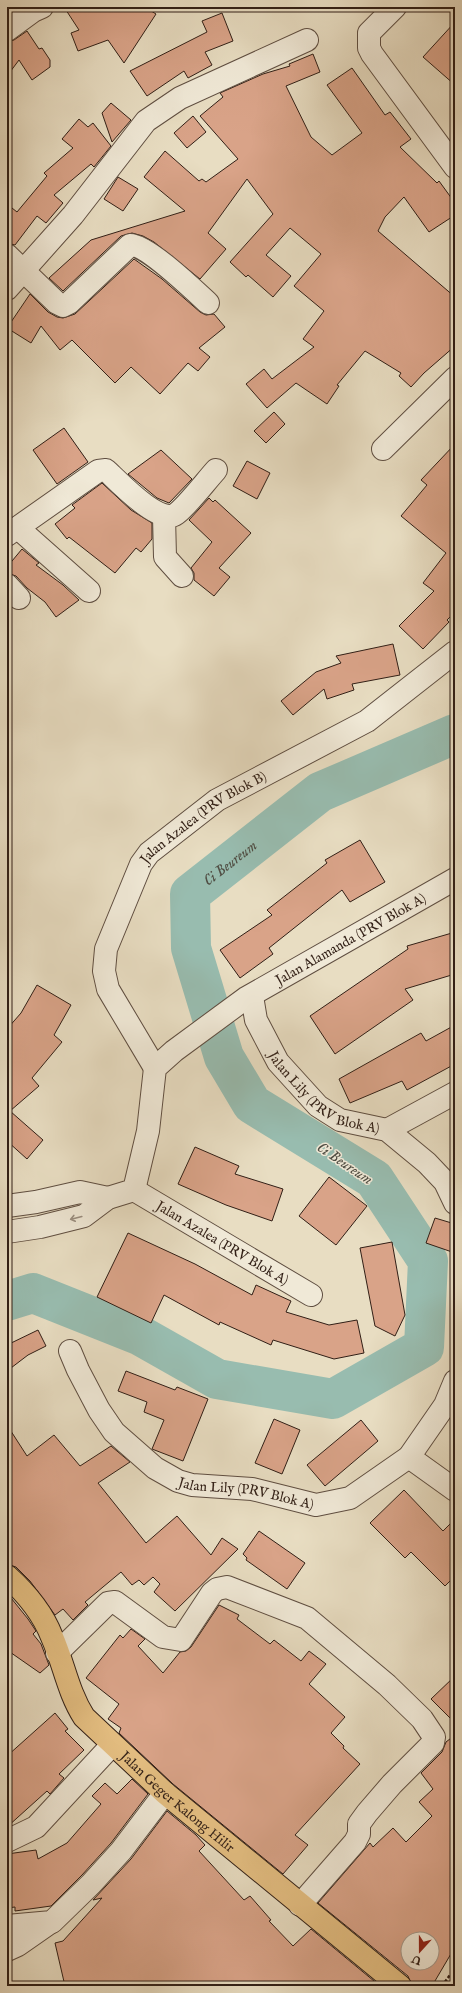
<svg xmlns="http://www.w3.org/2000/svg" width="462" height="1993" font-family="'IM FELL English',serif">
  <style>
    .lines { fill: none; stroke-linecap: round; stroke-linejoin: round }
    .river { stroke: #98bcaf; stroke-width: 40 }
    .building { fill: #d9a388; stroke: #311f16; fill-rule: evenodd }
    .minor-casing { stroke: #5f4e41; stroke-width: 24 }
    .major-casing { stroke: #311f16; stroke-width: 24 }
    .path { stroke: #311f16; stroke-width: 2.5; stroke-dasharray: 3 2; stroke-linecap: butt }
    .minor { stroke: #f0e9d7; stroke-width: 22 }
    .major { stroke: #e4be81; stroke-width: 22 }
    .oneway { stroke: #9a8e80 }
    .labels { text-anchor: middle; stroke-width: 3; stroke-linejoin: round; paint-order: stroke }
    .street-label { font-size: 14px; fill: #311f16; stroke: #f0e9d7 }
    .water-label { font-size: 15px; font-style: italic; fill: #504e44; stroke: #f0e9d7 }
  </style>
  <rect width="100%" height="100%" fill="#e8ddc2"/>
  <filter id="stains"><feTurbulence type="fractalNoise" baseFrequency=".005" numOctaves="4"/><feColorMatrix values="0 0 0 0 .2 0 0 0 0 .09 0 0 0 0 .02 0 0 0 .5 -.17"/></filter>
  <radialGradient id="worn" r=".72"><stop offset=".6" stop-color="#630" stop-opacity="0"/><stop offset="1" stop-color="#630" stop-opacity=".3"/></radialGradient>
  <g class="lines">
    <path class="river" id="s1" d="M7 1301 33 1293 141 1336 217 1379 333 1399 424 1347 428 1261 374 1179 252 1104 224 1057 191 948 190 894 320 792 455 734"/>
  </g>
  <path class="building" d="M64 7H145L156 14 124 63 108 40 78 51 71 33 79 30Z
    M222 13 233 41 205 52 212 65 188 78 184 71 147 96 130 71 207 32 202 21Z
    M455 22V85L423 57Z
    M27 31 39 49 42 48 50 60V67L32 80 19 60 7 76V42L14 40Z
    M313 54 320 72 286 86 311 137 332 155 362 133 327 85 352 68 385 115 390 112 411 139 400 147 437 183 439 181 455 203V215L429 232 404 197 385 217 378 231 455 297V346L424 373 411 387 399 376 401 373 365 351 337 385 339 386 327 404 296 383 267 408 246 384 264 369 272 379 314 347 303 339 324 311 294 286 321 254 290 228 266 255 291 276 273 297 248 275 246 277 230 262 273 214 247 179 208 233 226 249 200 279 154 242 143 236 132 233 121 236 63 291 49 278 91 240 185 211 144 177 165 151 199 181 202 179 206 182 238 159 200 116 223 97 220 93 263 74 290 66 289 64Z
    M111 103 131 120 112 142 102 113Z
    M193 116 206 132 187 148 174 133Z
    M79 119 88 127 93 123 111 146 94 167 91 164 54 195 63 203 46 223 37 216 15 245 7 243V204L17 212 47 176 44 173 73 148 62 139Z
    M118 177 138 189 123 211 104 199Z
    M134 259 162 279 200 312 206 315 214 314 225 327 199 348 210 357 198 371 188 363 160 394 131 367 115 383 72 340 60 350 41 326 31 343 7 328 30 294 48 312 57 317 63 318 75 314Z
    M274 412 285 424 266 443 254 431Z
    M64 428 88 462 57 484 33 450Z
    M455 444V612L447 620 449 622 423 649 399 626 434 591 423 583 446 553 401 516 427 485 421 480Z
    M161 450 192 479 169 503 157 498 128 474Z
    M247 461 270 473 257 499 233 486Z
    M102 483 131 510 152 523V539L141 552 136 548 115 573 69 537 67 539 55 524 75 508 72 505Z
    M209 498 213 502 215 500 251 533 219 568 230 577 214 596 194 580V573L191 568 212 542 189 520Z
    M22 549 39 563 36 565 63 585 79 600 56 617 45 602 27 588 16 576 7 573V567Z
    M393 644 400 675 352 684 354 690 327 699 324 689 293 715 281 701 316 672 341 663 336 656Z
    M360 840 385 882 350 902 342 890 269 948 273 954 240 978 220 950 272 915 267 910 327 863 325 860Z
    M452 933 455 944V974L405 989 413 1000 335 1054 310 1016 408 949 407 946Z
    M37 985 71 1005 54 1035 62 1042 32 1078 39 1086 10 1111 43 1140 27 1159 7 1141V1029L21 1013Z
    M455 1025V1064L407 1090 402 1081 350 1103 339 1079 421 1033 426 1041Z
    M195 1147 239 1166 235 1174 283 1189 272 1221 226 1205 178 1184Z
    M329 1177 367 1206 336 1245 299 1216Z
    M435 1218 455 1224V1253L426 1243Z
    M128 1233 195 1264 252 1295 256 1285 291 1301 286 1312 329 1325 357 1320 364 1353 334 1359 273 1340 271 1345 220 1322 219 1325 164 1295 151 1323 97 1297Z
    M392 1242 405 1315 395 1336 375 1326 360 1248Z
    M38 1330 46 1346 28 1355 7 1371V1345Z
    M126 1371 175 1390 177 1387 208 1399 183 1461 152 1449 164 1420 144 1412 147 1402 118 1391Z
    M274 1419 300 1430 282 1474 255 1463Z
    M361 1420 378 1441 325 1486 307 1465Z
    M7 1425 27 1456 54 1435 80 1466 111 1446 130 1462 98 1483 146 1543 177 1516 211 1555 222 1538 238 1549 175 1611 154 1592 160 1584 153 1577 144 1585 139 1580 132 1585 121 1572 85 1602 88 1605 73 1620 63 1609 55 1615 30 1581 16 1567 7 1564Z
    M404 1490 443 1531 455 1519V1576L445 1586 411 1552 405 1558 370 1523Z
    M259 1531 305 1563 287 1589 246 1560 247 1558 243 1554Z
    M7 1593 28 1619 36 1631 33 1634 41 1644 49 1665 40 1673 7 1650Z
    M219 1605 239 1615 237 1619 270 1644 274 1640 301 1661 309 1651 326 1664 309 1684 345 1717 331 1733 344 1746 343 1748 360 1764 295 1835 308 1845 283 1874 173 1784 119 1733 121 1728 108 1719 119 1704 86 1678 120 1635 123 1638 131 1629 145 1639 138 1646 163 1673 180 1652 186 1651 191 1647Z
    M455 1676V1723L431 1699Z
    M55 1713 68 1729 65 1731 84 1750 59 1774 64 1778 50 1794 47 1791 7 1827V1756Z
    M455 1735V1947L432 1986H412L408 1976 318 1903 370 1843 373 1847 393 1828 406 1842 432 1816 419 1802 433 1789 421 1773 442 1752 446 1742ZM408 1939H432V1963H408Z
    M132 1779 148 1794 111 1843 82 1875 51 1906 15 1911V1907L7 1908V1854L36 1850 38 1859 67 1843 101 1804 92 1796 105 1783 117 1794Z
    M167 1811 196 1835 205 1845 199 1851 244 1900 250 1896 271 1920 269 1921 293 1946 311 1929 380 1986H65L55 1943 63 1941 102 1898 93 1900 131 1859Z"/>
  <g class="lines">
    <defs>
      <g id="minor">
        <path d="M395 7 369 33V48L372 54 455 167"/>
        <path d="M7 30 33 11 42 7"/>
        <path d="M7 255 57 303 63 306 69 303 130 245C146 244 195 291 208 303"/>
        <path d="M7 289 73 215 146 121 180 98 307 40"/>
        <path d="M383 449 455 378"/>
        <path d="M164 516 165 557 182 576"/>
        <path d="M18 528 89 591"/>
        <path d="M7 535 98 471 106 470C118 481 160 526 176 514 187 506 206 481 216 470"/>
        <path d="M7 585 19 598"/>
        <path id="s2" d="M252 996 256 1020 278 1062 318 1106 340 1120 387 1130 427 1163 445 1182 455 1203"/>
        <path id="s3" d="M155 1068 108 989 104 971 106 949 141 864 149 853 217 800 367 721 455 652"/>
        <path d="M387 1130 455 1093"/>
        <path id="s4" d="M134 1190 311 1295"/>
        <path d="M7 1206 36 1202 80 1192 108 1198"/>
        <path id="s5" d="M7 1232 40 1227 84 1216 108 1198 134 1190 148 1131 155 1068 174 1051 246 998 455 879"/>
        <path id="s6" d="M70 1351 78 1370 99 1410 114 1432 155 1468 178 1481 192 1485 252 1489 316 1505 350 1498 409 1457 445 1405 455 1381"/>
        <path d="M409 1457 455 1490"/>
        <path d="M57 1653 108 1603 115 1602 163 1637 181 1640 212 1593 217 1589 227 1587 307 1618 387 1685 422 1719 434 1737 433 1743 392 1784 367 1813 359 1824V1834L355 1842 300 1905"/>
        <path d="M7 1841 36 1827 112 1745"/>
        <path d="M7 1926 52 1922 91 1884 121 1851 165 1793"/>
        <path d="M7 1950 18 1945 51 1922"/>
      </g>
      <g id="major">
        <path id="s7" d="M7 1576C26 1593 43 1614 52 1637 64 1664 68 1692 84 1717L165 1793 400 1986"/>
      </g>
    </defs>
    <use href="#minor" class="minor-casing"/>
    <use href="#major" class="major-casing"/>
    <path class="path" d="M442 1986 455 1968"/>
    <use href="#minor" class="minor"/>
    <use href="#major" class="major"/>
  </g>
  <defs><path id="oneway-shaft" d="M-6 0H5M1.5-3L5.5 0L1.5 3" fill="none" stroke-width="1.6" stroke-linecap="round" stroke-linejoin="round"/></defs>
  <use class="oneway" href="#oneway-shaft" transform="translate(76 1218) rotate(166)"/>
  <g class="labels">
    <g class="street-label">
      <text dy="5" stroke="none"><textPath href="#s3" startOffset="303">Jalan Azalea (PRV Blok B)</textPath></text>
      <text dy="5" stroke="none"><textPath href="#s5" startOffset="495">Jalan Alamanda (PRV Blok A)</textPath></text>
      <text dy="5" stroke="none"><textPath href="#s2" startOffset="129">Jalan Lily (PRV Blok A)</textPath></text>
      <text dy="5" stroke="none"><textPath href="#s4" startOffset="103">Jalan Azalea (PRV Blok A)</textPath></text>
      <text dy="5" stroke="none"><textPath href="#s6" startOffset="243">Jalan Lily (PRV Blok A)</textPath></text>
      <text dy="5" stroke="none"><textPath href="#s7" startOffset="289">Jalan Geger Kalong Hilir</textPath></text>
    </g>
    <g class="water-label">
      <text dy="5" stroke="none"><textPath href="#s1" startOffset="1054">Ci Beureum</textPath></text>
      <text transform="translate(345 1163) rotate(34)" y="5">Ci Beureum</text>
    </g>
  </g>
  <rect width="462" height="1993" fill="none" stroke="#e8ddc2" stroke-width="24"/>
  <rect x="8" y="8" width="446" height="1977" fill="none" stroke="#311f16" stroke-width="2"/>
  <rect x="12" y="12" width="438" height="1969" fill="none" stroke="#311f16"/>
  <g transform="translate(420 1951) rotate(201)"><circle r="19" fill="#f0e9d7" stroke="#a4988a"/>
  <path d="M0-3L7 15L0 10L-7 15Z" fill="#8f2418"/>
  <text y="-6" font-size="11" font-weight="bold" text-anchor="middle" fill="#311f16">U</text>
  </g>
  <rect width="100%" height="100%" filter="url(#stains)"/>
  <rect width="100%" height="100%" fill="url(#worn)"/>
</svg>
